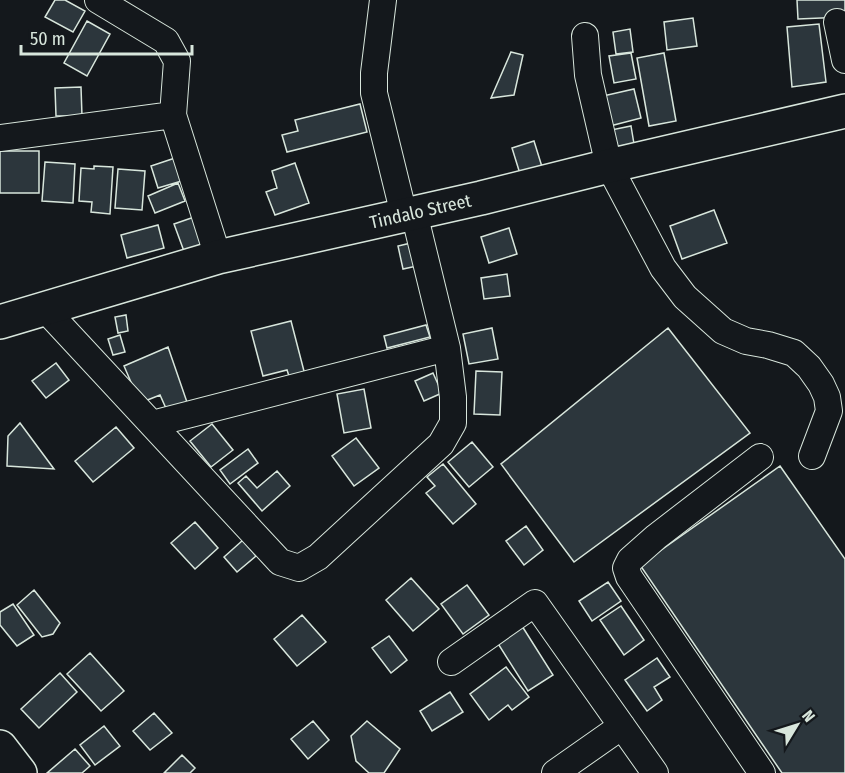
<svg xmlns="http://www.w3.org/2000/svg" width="845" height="773" font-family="'Fira Sans Condensed',sans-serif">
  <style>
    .building { fill: #2c363c; stroke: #d8e6dc; stroke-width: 1.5 }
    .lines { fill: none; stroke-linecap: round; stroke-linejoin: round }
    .minor-casing { stroke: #d8e6dc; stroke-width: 28 }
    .major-casing { stroke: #d8e6dc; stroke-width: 36 }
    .minor { stroke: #14181c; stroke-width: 26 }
    .major { stroke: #14181c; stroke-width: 33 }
    .labels { text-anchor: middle; stroke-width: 4.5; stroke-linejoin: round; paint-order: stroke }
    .street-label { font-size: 18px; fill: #d8e6dc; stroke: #14181c }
  </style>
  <rect width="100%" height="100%" fill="#14181c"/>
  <path class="building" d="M55 0H65L85 11 73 32 45 17Z
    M797 0H845V17L798 19Z
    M693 18 697 46 667 50 664 22Z
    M87 21 110 34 87 76 64 63Z
    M819 24 826 82 792 87 787 27Z
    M630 29 633 52 616 54 613 32Z
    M511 52 523 55 514 95 491 98Z
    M631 53 636 79 614 83 609 56Z
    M664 53 676 121 649 126 637 58Z
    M81 87 82 116H56L55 88Z
    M634 89 641 118 610 126 603 96Z
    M360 104 367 132 287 152 282 135 298 131 295 120Z
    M631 126 634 144 614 147 611 130Z
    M534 141 543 170 521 177 512 148Z
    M0 151H39V193H0Z
    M178 157 185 180 158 188 151 166Z
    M45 162 75 164 73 203 42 201Z
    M295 163 309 203 275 215 266 192 277 188 272 171Z
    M94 166 113 167 110 214 91 212 92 202 79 201 81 168 94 169Z
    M118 169 145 171 142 210 115 208Z
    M178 183 185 201 155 213 148 196Z
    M714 210 727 243 682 259 670 226Z
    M200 215 210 246 185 254 174 224Z
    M158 225 164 248 127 258 121 235Z
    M509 228 517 254 489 263 481 237Z
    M411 243 417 266 403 269 398 246Z
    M507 274 510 296 484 299 481 278Z
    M126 315 128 331 118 333 115 317Z
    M291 321 305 375 290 379 287 370 263 376 251 331Z
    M426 325 430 337 387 348 384 336Z
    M492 328 498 359 469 364 463 334Z
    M668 328 750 433 574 562 501 464Z
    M120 335 125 352 113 355 108 339Z
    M168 347 189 408 169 415 160 395 140 403 124 366Z
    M56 363 69 380 46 398 32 381Z
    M476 371 502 372 500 415 474 414Z
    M433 373 442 393 424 401 415 381Z
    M364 389 371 428 344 433 337 394Z
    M20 423 54 469 7 466 8 436Z
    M212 424 233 450 211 467 190 441Z
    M116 427 134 448 93 482 75 461Z
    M356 438 379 468 354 486 332 456Z
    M472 442 493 467 469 487 448 462Z
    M248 449 258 463 230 484 220 470Z
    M443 464 476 504 453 524 426 493 435 486 427 477Z
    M780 466 845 559V773H782L640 565Z
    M277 471 290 486 262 511 238 483 246 476 257 488Z
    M195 522 218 548 195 569 171 543Z
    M526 526 543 550 524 565 506 541Z
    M243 540 256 556 237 572 224 557Z
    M411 578 439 609 413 631 386 600Z
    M608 582 621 601 592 621 579 601Z
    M467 585 489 615 463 634 441 604Z
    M34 590 60 623 53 634 42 637 17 605Z
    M13 604 34 635 17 646 0 625V612Z
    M621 606 644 640 624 655 600 620Z
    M302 615 326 642 297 666 274 639Z
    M522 626 553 675 528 691 497 642Z
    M389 636 407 660 391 673 372 648Z
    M90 653 124 691 101 711 67 674Z
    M657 658 670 677 654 687 662 700 647 711 625 680Z
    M506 667 529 697 512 710 508 705 489 720 470 694Z
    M60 673 77 692 39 728 21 709Z
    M450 692 463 712 432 731 420 711Z
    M154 713 172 733 150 750 133 731Z
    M313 721 329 740 308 759 291 739Z
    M367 721 400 749 384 773H369L356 761 351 736Z
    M104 726 120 746 95 765 80 745Z
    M75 749 90 766 82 773H47Z
    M182 755 195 768 190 773H164Z"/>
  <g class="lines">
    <defs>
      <path id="minor" d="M98 0 166 41 177 61 173 115 218 257
        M383 0 374 73V93L404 215
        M837 22 845 60
        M585 36 588 75 609 166 663 268 685 297 723 331 746 341 768 345 794 353 809 367 821 384 827 397 829 411 812 456
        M0 138 173 115
        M44 308 280 562 299 568 318 557 441 444 453 423V397L447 348 414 213
        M152 424 447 348
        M760 457 656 537 630 560 626 568 629 577 762 773
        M451 662 535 603 655 773
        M555 773 622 726"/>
      <g id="major">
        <path id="s1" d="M0 322 218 257 481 198 609 166 845 111"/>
        <path d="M0 747 20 773"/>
      </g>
    </defs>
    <use href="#minor" class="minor-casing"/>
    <use href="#major" class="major-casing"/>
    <use href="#minor" class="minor"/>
    <use href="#major" class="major"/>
  </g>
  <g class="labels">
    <g class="street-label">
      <text dy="6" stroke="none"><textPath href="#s1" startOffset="435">Tindalo Street</textPath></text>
    </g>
  </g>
  <g transform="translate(797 725) rotate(52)" stroke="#14181c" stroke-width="4.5" paint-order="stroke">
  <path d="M0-4.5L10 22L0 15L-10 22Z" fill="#d8e6dc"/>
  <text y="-9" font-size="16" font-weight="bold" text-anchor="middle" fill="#d8e6dc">N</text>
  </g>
  <path d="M21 45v9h171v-9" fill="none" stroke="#d8e6dc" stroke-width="3"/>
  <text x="30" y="45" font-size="18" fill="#d8e6dc" stroke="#14181c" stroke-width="4.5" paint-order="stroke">50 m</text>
</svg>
